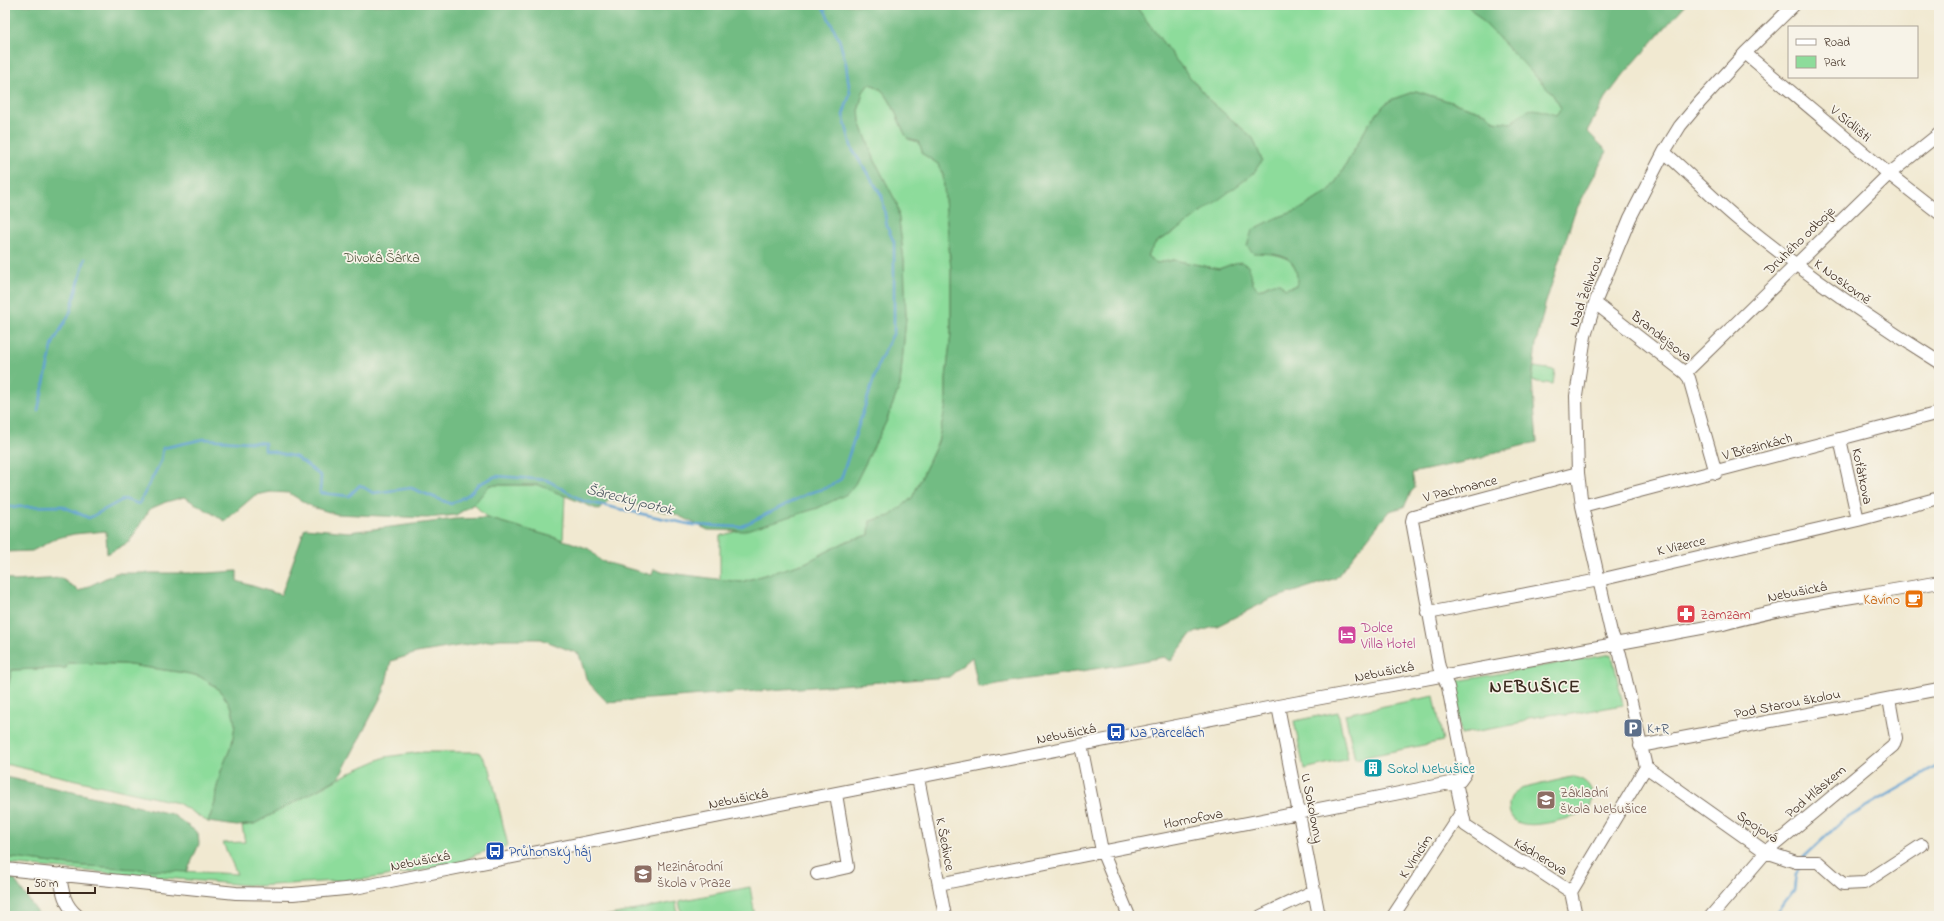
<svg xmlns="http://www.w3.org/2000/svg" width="1944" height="921" font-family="'Indie Flower',sans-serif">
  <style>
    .green { fill: #8ddc9b; stroke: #64835c }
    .forest { fill: #72bc83; stroke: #567350 }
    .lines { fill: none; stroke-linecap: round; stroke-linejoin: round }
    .stream { stroke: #5ea1d2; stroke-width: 2.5 }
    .minor-casing { stroke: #7b6d5d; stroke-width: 14 }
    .minor { stroke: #fff; stroke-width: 12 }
    .labels { text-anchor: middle; stroke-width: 3.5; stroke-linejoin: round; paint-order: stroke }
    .street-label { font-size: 14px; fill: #3b2a1e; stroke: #f7f3e8 }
    .park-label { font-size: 14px; fill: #50563d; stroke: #f7f3e8 }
    .food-label { font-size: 14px; fill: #c56008; stroke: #f7f3e8; text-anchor: end }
    .health-label { font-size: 14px; fill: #be3a42; stroke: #f7f3e8; text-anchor: start }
    .hotel-label { font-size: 14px; fill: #b23c85; stroke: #f7f3e8; text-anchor: start }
    .service-label { font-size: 14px; fill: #4e5e75; stroke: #f7f3e8; text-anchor: start }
    .transit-label { font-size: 14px; fill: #164399; stroke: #f7f3e8; text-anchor: start }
    .culture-label { font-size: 14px; fill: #0d838f; stroke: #f7f3e8; text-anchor: start }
    .education-label { font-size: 14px; fill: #785e54; stroke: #f7f3e8; text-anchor: start }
    .water-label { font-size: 15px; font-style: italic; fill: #47545d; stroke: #f7f3e8 }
    .district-label { font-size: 18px; font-weight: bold; letter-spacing: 1px; fill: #3b2a1e; stroke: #f7f3e8 }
  </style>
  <rect width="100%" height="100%" fill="#f7f3e8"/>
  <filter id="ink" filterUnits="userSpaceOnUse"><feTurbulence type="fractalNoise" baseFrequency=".025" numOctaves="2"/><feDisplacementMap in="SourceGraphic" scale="8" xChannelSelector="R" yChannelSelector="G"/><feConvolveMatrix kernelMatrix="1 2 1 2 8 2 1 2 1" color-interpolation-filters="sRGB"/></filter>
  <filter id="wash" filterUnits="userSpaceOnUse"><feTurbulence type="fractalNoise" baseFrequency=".012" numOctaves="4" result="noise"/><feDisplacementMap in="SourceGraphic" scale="16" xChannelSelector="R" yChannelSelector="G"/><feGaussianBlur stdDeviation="0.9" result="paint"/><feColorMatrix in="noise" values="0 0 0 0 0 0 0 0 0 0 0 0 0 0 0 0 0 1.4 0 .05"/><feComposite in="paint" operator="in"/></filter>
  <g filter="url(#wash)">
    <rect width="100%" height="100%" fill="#f1e9d1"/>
    <path class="green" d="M1135 5H1467L1551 92 1561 108 1556 115 1518 116 1512 123 1494 121 1486 113 1416 91 1393 99 1385 104 1368 125 1339 177 1329 191 1299 210 1276 218 1273 254C1292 257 1298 266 1297 285L1285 289 1268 285 1259 290 1253 284 1251 276 1235 263 1219 269 1174 260 1157 263 1147 256 1156 242 1178 230 1253 138 1210 101 1175 59Z
      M869 84C892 89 896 121 908 139L919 142 923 154 938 164 943 175 951 270V334L946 378V405L938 442 912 498 890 516 870 521 869 535 847 541 805 563 741 582 720 580V536L818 508 855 484 886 422 900 385 906 317 904 261 897 204 875 161 860 122 859 108 863 92Z
      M1534 367 1555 370 1553 384 1532 381Z
      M489 485H539L565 496 563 540 487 518 474 504Z
      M1612 654 1623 705 1566 715 1556 714 1528 718 1518 724 1461 734 1451 682Z
      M67 663 123 664 185 673 199 676 215 686 223 695 232 708 235 725 232 744 221 771 216 791 215 803 208 822 178 803 5 764V698L12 670 66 668Z
      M1434 696 1443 741 1355 759 1345 714Z
      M1338 712 1348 759 1304 769 1294 721Z
      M422 752H479L490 769 508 846C496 849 470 853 462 864L367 879 257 886 7 864 6 857 69 865 237 874 223 843 245 842 242 826 254 824 353 771 385 757Z
      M1572 777C1595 779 1600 805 1580 815 1562 819 1508 839 1509 806 1509 798 1513 793 1520 789Z
      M750 887 755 916H682L679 901Z
      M676 902 678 916H605Z"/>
    <path class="forest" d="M5 5H1135L1175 59 1210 101 1253 138 1262 160 1253 174 1178 230 1156 242 1147 256 1157 263 1174 260 1219 269 1235 263 1241 262 1248 266 1253 284 1259 290 1273 283H1280L1285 289 1297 285C1299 253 1277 254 1253 253L1247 246 1252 230 1276 218 1299 210 1329 191 1339 177 1368 125 1385 104 1393 99 1416 91 1486 113 1494 121 1512 123C1531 103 1534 109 1556 115L1561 108 1551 92 1467 5H1685L1624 74 1605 99 1587 131 1607 151 1574 214 1545 305 1536 344 1532 381 1537 442 1493 453 1482 458 1412 473 1415 488 1411 492 1404 507 1389 511 1336 578 1269 600 1217 626 1191 634 1171 661 1164 657 1120 665 978 687 972 657 949 677 607 702 587 681 579 654 541 639H500L417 653 391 661 384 691 339 778 254 824 237 826 208 822 215 803 216 791 221 771 232 744 235 725 232 708 223 695 215 686 199 676 185 673 123 664 68 663 66 668 12 670 5 698V577L14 581 61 578 79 591 116 573H208L237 571V581L281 595 305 528 349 532 456 519 487 518 570 542 589 549 601 561 652 575 654 569 662 572 741 582 805 563 847 541 869 535 870 521 890 516 912 498 938 442 946 405V378L951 334V270L943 175 938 164 923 154 919 142 908 139C896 121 892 88 869 84L863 92 859 108 860 122 875 161 897 204 904 261 906 317 900 385 886 422 855 484 847 494 818 508 743 531 708 530 675 514 610 499 599 510 539 485H490L474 504 456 515 427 518 336 514 312 507 289 493 271 492 255 495 225 521 184 497 166 502 150 509 129 542 107 554 106 531 74 534 57 538 32 551 5 552Z
      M5 777 172 814 198 833 199 844 187 872 69 865 5 857Z
      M5 878 14 879 40 916H5Z"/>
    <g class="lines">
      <path class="stream" d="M38 410 53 343 70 313 85 259
        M5 507 62 506 89 518 124 499 139 504 161 461 163 448 204 439 265 443V450L296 457 321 476 320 493 349 496 360 485 373 493 411 488 451 504 469 494 479 484 496 476 547 480 583 501 693 525 740 527 809 493 826 488 841 479 880 360 894 332V242L887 227 882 196 852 149 843 115 850 94 846 64 839 39 822 5
        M1803 858 1842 821 1939 765
        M1774 916 1794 890 1796 874 1800 866"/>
    </g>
  </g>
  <g filter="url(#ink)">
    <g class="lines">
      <defs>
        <path id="minor" d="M1745 53 1889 174 1939 213
          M1664 152C1690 174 1714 200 1740 221 1804 273 1870 319 1939 362
          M1595 303 1685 373 1689 378 1716 473
          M1685 373 1889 174 1939 134
          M1840 439 1858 520
          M1582 506 1939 413
          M1428 613 1599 580 1858 520 1939 498
          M1278 706 1319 916
          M1081 745 1102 851 1129 916
          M1640 746 1939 689
          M1646 767 1766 852 1796 862H1818L1843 884 1864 883 1922 845
          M918 778 945 916
          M1453 782 1457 787 1465 825 1519 861 1527 863 1571 892 1646 767 1620 654 1611 632 1582 506 1578 473 1576 396 1585 336 1595 303 1630 218 1664 152 1680 126 1700 102 1745 53 1794 5
          M5 869 236 893 293 894 355 888 1278 706 1723 624C1794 604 1867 596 1939 582
          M60 874C62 891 64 905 78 916
          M817 874 848 867 836 794
          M939 884 1460 781 1465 774 1448 687 1439 667 1412 521 1413 517 1578 473
          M1571 892 1576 916
          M1261 916 1314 891
          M1393 916 1461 813
          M1711 916 1766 852 1893 746 1896 738 1889 699"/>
      </defs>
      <use href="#minor" class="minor-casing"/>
      <use href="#minor" class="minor"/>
    </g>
  </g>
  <defs>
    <symbol id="cafe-square" viewBox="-11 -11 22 22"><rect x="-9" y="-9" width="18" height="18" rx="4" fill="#e8710a" stroke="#f7f3e8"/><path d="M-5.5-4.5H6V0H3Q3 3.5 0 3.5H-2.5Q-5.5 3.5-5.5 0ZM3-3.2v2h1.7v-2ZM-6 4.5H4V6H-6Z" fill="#fff"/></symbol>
    <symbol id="pharmacy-square" viewBox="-11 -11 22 22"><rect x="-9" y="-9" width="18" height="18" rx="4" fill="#e0444e" stroke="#f7f3e8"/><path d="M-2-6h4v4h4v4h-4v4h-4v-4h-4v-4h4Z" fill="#fff"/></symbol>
    <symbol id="hotel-square" viewBox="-11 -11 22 22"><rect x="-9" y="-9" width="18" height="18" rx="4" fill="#d1479c" stroke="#f7f3e8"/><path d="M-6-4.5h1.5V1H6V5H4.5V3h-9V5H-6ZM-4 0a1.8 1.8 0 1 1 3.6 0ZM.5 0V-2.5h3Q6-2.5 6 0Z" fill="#fff"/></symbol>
    <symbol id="parking-square" viewBox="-11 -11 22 22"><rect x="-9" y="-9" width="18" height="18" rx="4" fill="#5c6f8a" stroke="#f7f3e8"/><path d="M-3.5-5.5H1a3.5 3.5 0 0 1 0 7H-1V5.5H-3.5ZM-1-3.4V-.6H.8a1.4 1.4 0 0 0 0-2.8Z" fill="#fff"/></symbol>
    <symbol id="bus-square" viewBox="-11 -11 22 22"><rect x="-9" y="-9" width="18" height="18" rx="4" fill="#1a4fb4" stroke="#f7f3e8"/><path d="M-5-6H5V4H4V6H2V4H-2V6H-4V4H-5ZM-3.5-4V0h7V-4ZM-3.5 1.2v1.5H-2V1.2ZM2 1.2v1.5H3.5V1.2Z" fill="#fff"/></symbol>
    <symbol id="building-square" viewBox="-11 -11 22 22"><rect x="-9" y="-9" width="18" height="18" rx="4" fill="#0f9aa8" stroke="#f7f3e8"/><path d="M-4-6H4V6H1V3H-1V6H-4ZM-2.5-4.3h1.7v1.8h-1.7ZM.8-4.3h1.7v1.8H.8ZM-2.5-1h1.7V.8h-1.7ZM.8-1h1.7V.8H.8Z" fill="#fff"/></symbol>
    <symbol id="school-square" viewBox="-11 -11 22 22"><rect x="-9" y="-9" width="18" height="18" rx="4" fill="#8d6e63" stroke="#f7f3e8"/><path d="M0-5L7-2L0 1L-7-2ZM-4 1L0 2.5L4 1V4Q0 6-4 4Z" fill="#fff"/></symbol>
  </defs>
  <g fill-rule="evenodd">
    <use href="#cafe-square" x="1903" y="588" width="22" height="22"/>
    <use href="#pharmacy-square" x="1675" y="603" width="22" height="22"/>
    <use href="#hotel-square" x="1336" y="624" width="22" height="22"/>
    <use href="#parking-square" x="1622" y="717" width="22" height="22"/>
    <use href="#bus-square" x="1105" y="721" width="22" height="22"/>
    <use href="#building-square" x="1362" y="757" width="22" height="22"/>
    <use href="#school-square" x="1535" y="789" width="22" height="22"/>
    <use href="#bus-square" x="484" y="840" width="22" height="22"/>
    <use href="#school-square" x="632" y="863" width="22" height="22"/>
  </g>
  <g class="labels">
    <g class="street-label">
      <text transform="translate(1851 123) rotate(40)" y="5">V Sídlišti</text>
      <text transform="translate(1799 240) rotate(-44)" y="5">Druhého odboje</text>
      <text transform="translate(1843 281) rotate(36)" y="5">K Noskovně</text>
      <text transform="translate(1585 291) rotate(-70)" y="5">Nad Želivkou</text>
      <text transform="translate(1662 336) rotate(38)" y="5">Brandejsova</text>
      <text transform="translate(1757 446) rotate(-15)" y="5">V Březinkách</text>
      <text transform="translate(1863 476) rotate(78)" y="5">Koťátkova</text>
      <text transform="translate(1460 488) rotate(-14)" y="5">V Pachmance</text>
      <text transform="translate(1681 545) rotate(-13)" y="5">K Vizerce</text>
      <text transform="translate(1797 591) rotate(-11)" y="5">Nebušická</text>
      <text transform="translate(1384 671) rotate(-11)" y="5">Nebušická</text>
      <text transform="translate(1787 703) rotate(-11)" y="5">Pod Starou školou</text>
      <text transform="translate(1066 733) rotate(-11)" y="5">Nebušická</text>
      <text transform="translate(1815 791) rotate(-40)" y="5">Pod Hláskem</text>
      <text transform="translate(738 798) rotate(-11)" y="5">Nebušická</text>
      <text transform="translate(1313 808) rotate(79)" y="5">U Sokolovny</text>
      <text transform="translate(1193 818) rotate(-11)" y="5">Hornofova</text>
      <text transform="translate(1758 826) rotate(33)" y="5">Spojová</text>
      <text transform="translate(946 844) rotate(79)" y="5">K Šedivce</text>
      <text transform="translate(1415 856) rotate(-57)" y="5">K Vinicím</text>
      <text transform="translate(1541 856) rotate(31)" y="5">Kádnerova</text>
      <text transform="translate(420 860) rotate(-11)" y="5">Nebušická</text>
    </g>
    <g class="park-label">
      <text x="382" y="262">Divoká Šárka</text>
    </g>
    <g class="food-label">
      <text x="1900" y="604">Kavíno</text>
    </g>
    <g class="health-label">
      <text x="1700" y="619">Zamzam</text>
    </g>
    <g class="hotel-label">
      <text x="1361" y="632">Dolce<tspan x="1361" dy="16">Villa Hotel</tspan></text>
    </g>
    <g class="service-label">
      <text x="1647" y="733">K+R</text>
    </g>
    <g class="transit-label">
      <text x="1130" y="737">Na Parcelách</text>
      <text x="509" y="856">Průhonský háj</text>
    </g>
    <g class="culture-label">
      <text x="1387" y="773">Sokol Nebušice</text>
    </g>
    <g class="education-label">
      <text x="1560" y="797">Základní<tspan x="1560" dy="16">škola Nebušice</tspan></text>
      <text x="657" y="871">Mezinárodní<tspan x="657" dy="16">škola v Praze</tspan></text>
    </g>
    <g class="water-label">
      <text transform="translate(630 499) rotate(14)" y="5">Šárecký potok</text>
    </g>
    <g class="district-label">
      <text x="1535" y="692">NEBUŠICE</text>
    </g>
  </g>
  <rect width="1944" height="921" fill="none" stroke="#f7f3e8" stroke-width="20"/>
  <rect x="1788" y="26" width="130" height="52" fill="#f7f3e8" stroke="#aca397"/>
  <rect x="1796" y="39" width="20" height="6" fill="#ffffff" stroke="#aca397"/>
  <text x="1824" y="46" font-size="12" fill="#3b2a1e">Road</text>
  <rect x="1796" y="56" width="20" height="12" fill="#8ddc9b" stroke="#aca397"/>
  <text x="1824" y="66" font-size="12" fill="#3b2a1e">Park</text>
  <path d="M28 887v6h67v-6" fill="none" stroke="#3b2a1e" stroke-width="2"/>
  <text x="34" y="887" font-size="12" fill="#3b2a1e" stroke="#f7f3e8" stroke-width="3" paint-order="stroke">50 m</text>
</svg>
